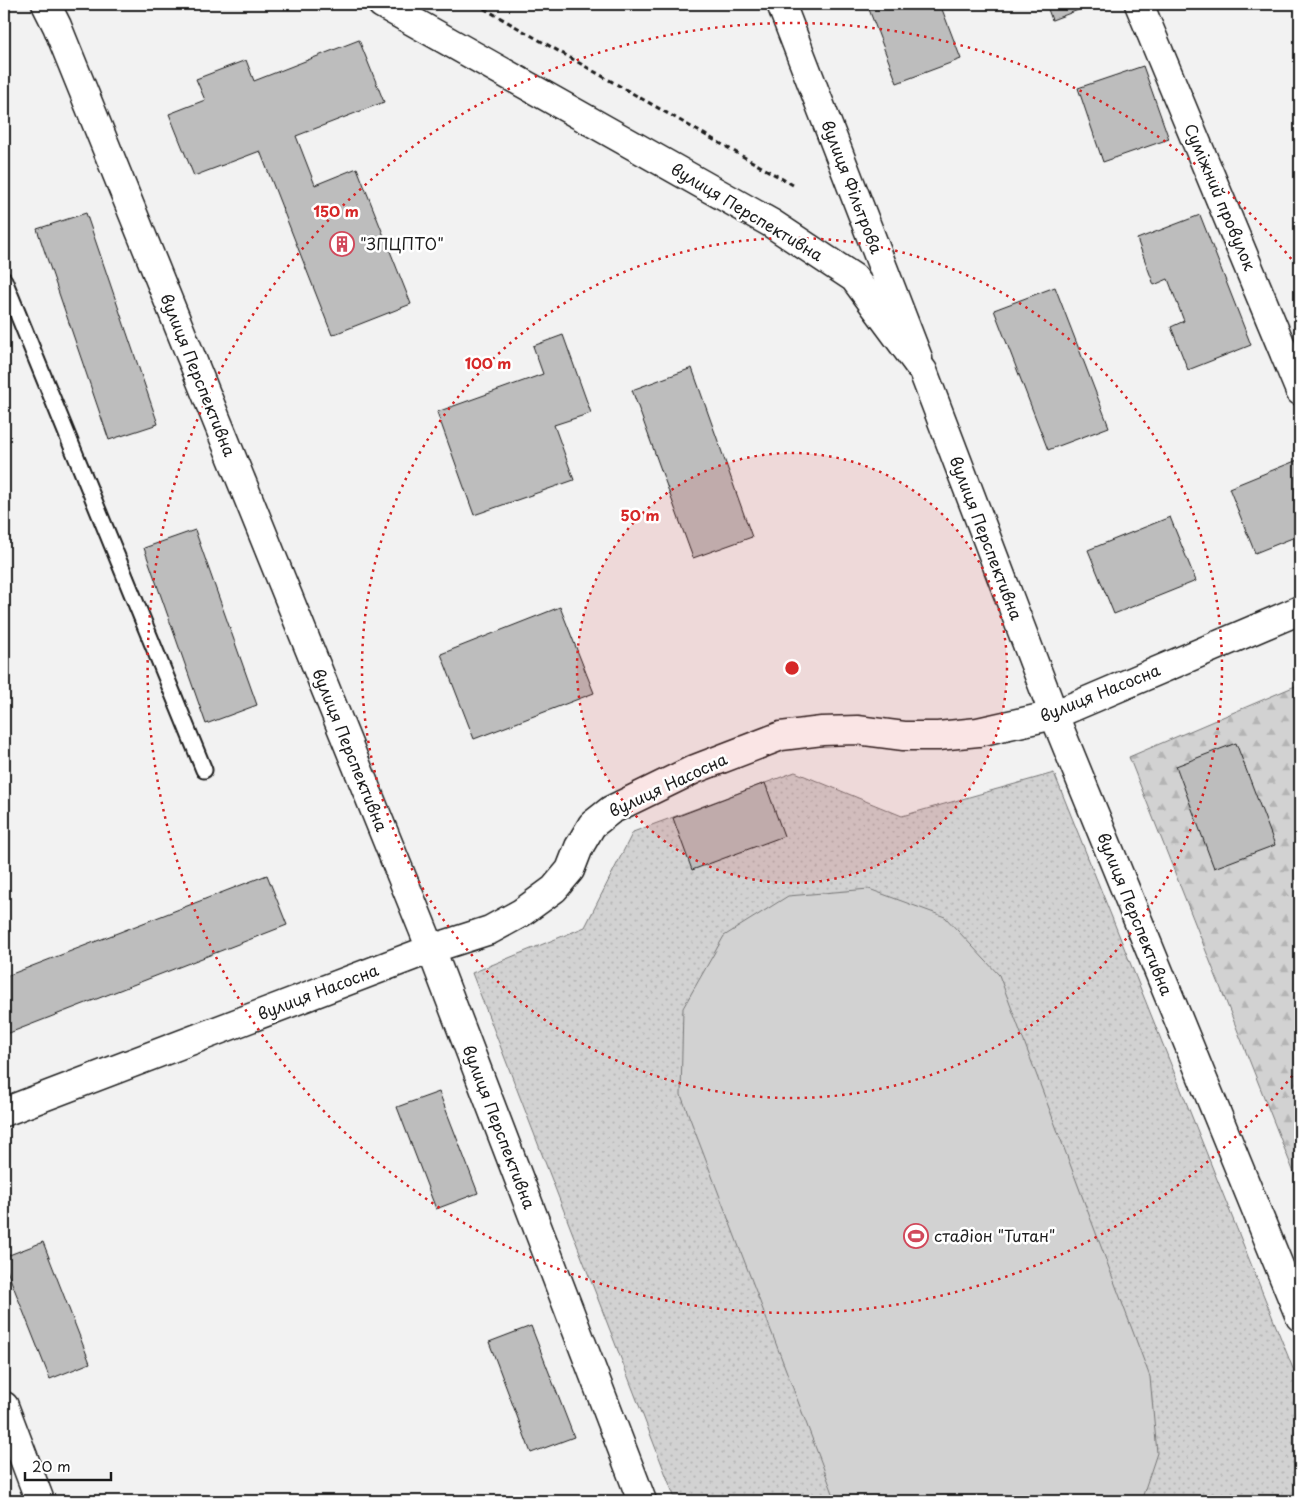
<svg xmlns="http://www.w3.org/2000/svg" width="1304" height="1505" font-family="'Playpen Sans',sans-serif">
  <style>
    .forest { fill: url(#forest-firs); stroke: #777 }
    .park { fill: url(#park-dots); stroke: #777 }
    .pitch { fill: #d2d2d2; stroke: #777 }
    .building { fill: #bdbdbd; stroke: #1c1c1c }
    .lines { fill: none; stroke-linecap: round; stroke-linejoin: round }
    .lane-casing { stroke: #1c1c1c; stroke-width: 19 }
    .street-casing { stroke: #1c1c1c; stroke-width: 31 }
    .secondary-casing { stroke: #1c1c1c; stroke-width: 31 }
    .path { stroke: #1c1c1c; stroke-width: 3; stroke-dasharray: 5 4; stroke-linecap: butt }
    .lane { stroke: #fff; stroke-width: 15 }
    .street { stroke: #fff; stroke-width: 28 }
    .secondary { stroke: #fff; stroke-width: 28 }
    .ring { fill: none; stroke: #d62828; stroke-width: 2.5; stroke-dasharray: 2.5 5 }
    .labels { text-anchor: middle; stroke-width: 5; stroke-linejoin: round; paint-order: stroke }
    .street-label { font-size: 16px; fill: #1c1c1c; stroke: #fff }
    .poi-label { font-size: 16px; fill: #1c1c1c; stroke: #fff; text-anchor: start }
    .centre { fill: #d62828; stroke: #fff; stroke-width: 2.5 }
    .ring-label { font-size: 15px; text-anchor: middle; font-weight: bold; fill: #d62828; stroke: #fff; stroke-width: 5; stroke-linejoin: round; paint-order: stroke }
  </style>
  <defs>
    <pattern id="forest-firs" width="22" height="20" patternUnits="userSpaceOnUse" patternTransform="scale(1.25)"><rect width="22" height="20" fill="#d2d2d2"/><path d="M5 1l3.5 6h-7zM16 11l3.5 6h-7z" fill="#b4b4b4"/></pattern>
    <pattern id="park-dots" width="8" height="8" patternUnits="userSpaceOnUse" patternTransform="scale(1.25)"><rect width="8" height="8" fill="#d2d2d2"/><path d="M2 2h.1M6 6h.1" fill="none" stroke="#b4b4b4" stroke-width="1.8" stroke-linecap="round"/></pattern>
  </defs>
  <rect width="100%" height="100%" fill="#f2f2f2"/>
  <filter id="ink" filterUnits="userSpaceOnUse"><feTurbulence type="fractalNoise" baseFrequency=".02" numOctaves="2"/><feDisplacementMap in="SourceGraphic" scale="10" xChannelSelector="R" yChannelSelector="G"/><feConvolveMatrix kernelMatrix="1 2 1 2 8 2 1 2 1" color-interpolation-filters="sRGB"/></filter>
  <g filter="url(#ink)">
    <path class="forest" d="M1300 684V1188L1129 757Z"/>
    <path class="park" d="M795 772 902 816 1054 773 1300 1386V1501H676L472 973 585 927 633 832Z"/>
    <path class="pitch" d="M869 889 945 917 999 975 1150 1377 1157 1453 1141 1501H836L681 1095 683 1008 724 936 788 896Z"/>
    <path class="building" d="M867 4H940L961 59 897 83Z
      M1046 4H1094L1052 20Z
      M359 40 384 102 296 136 315 185 357 168 411 304 332 335 260 151 194 176 169 114 205 100 196 79 246 60 254 81Z
      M1143 66 1169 139 1103 162 1078 88Z
      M86 213 158 424 109 440 37 229Z
      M1200 215 1251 345 1188 370 1171 327 1184 321 1168 279 1154 285 1137 239Z
      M1055 287 1109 427 1048 450 994 310Z
      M563 335 591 413 554 425 574 480 474 515 437 412 543 374 533 346Z
      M692 368 752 537 693 558 632 390Z
      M1300 459V535L1255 553 1229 488Z
      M1170 517 1196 581 1114 614 1088 550Z
      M195 530 257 705 206 724 144 548Z
      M560 607 594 693 474 739 441 654Z
      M1236 743 1275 845 1214 868 1176 766Z
      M765 783 784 836 692 870 673 818Z
      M267 875 287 925 4 1035V977Z
      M439 1092 478 1193 436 1209 397 1107Z
      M43 1242 90 1363 50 1379 4 1263V1257Z
      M531 1326 574 1437 531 1453 489 1342Z"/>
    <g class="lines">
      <defs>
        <path id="lane" d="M4 280 204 770"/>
        <path id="street" d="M46 4 57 26 431 949 642 1501
          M781 4 918 358
          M1139 4 1300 391
          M4 1112 431 949 490 930 521 913 539 900 554 889 570 870 579 847 592 825 611 810 695 769 781 736 822 731 857 730 904 736H938L978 732 1054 715 1300 610
          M4 1406 40 1501"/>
        <path id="secondary" d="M382 4 771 223 854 278 923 371 1054 715 1300 1317"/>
      </defs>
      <use href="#lane" class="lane-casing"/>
      <use href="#street" class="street-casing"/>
      <use href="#secondary" class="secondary-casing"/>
      <path class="path" d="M476 4 793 185"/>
      <use href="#lane" class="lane"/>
      <use href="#street" class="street"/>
      <use href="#secondary" class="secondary"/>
    </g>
  </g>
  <circle cx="792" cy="668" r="215" fill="#d62828" fill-opacity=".12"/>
  <g class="ring">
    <circle cx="792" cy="668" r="215"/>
    <circle cx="792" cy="668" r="430"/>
    <path d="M1297 1070A645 645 0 1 1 1297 266"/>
  </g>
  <defs>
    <symbol id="building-ring" viewBox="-11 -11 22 22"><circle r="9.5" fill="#fff" stroke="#d1495b" stroke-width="1.5"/><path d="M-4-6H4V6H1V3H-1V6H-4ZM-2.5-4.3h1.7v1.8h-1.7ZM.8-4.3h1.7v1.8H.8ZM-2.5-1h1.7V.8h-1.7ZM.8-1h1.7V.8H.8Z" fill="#d1495b"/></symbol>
    <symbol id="stadium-ring" viewBox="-11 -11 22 22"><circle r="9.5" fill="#fff" stroke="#d1495b" stroke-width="1.5"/><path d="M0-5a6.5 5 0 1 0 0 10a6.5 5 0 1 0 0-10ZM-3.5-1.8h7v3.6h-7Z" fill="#d1495b"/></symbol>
  </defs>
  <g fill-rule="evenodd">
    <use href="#building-ring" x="328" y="230" width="28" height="28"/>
    <use href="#stadium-ring" x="902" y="1222" width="28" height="28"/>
  </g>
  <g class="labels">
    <g class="street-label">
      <text transform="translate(852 187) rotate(69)" y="6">вулиця Фільтрова</text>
      <text transform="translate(1220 197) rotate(67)" y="6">Суміжний провулок</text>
      <text transform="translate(747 212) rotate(31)" y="6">вулиця Перспективна</text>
      <text transform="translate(198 375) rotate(68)" y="6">вулиця Перспективна</text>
      <text transform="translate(986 538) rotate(69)" y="6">вулиця Перспективна</text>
      <text transform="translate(1100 693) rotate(-22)" y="6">вулиця Насосна</text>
      <text transform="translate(350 750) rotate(68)" y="6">вулиця Перспективна</text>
      <text transform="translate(668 785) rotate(-25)" y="6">вулиця Насосна</text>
      <text transform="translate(1135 914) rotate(68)" y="6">вулиця Перспективна</text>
      <text transform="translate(318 992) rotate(-21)" y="6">вулиця Насосна</text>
      <text transform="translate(499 1127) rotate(69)" y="6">вулиця Перспективна</text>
    </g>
    <g class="poi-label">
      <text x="360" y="250">"ЗПЦПТО"</text>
      <text x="934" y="1242">стадіон "Титан"</text>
    </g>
  </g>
  <circle cx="792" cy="668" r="8" class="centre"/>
  <g class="ring-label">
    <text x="336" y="217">150 m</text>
    <text x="488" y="369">100 m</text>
    <text x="640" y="521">50 m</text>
  </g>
  <rect width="1304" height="1505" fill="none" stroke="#fff" stroke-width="20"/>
  <rect x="10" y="10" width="1284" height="1485" fill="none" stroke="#1c1c1c" stroke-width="2" filter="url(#ink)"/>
  <path d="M25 1472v8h86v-8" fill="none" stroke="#1c1c1c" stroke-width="2.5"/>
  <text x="32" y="1472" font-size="15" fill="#1c1c1c" stroke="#ffffff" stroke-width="4" paint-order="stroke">20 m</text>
</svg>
